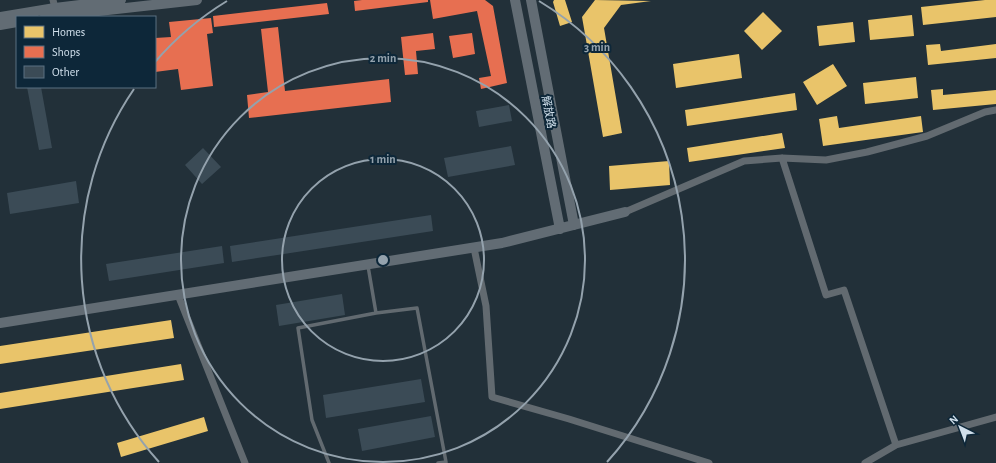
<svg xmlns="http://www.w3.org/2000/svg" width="996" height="463" font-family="'Alegreya Sans','Noto Sans SC',sans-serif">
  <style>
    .homes { fill: #e9c46a }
    .shops { fill: #e76f51 }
    .building { fill: #3b4b56 }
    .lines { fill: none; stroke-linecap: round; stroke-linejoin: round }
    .lane { stroke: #626a70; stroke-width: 3.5 }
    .street { stroke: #626a70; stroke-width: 7 }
    .secondary { stroke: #626c74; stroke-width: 10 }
    .ring { fill: none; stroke: #94a2ad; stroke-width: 2 }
    .labels { text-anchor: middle; stroke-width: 4; stroke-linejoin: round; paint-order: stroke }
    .street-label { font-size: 11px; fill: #d1e0ec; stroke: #0d2739 }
    .centre { fill: #94a2ad; stroke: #0d2739; stroke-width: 2 }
    .ring-label { font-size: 12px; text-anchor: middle; font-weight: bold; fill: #94a2ad; stroke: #0d2739; stroke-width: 4; stroke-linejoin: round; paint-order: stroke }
  </style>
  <rect width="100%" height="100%" fill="#223039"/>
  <path class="homes" d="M554 0H565L572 22 560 26 553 2Z
    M595 0 651 1 621 5 604 28 622 133 603 137 582 17Z
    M985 0H996V17L923 25 921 7Z
    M763 12 782 31 762 50 744 31Z
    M912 15 914 36 870 40 868 20Z
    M853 22 855 42 819 46 817 26Z
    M940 44 941 51 996 44V58L928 65 926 45Z
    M739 54 742 78 676 88 673 64Z
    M833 64 847 86 817 105 803 82Z
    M916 77 918 98 865 104 863 83Z
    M943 89V95L996 90V104L933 110 931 90Z
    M795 93 797 110 687 126 685 110Z
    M837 116 839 128 921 116 923 132 823 146 819 119Z
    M782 133 785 148 689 162 687 148Z
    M669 161 670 185 610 190 609 166Z
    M171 320 174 338 0 364V346Z
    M181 364 184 380 0 409V393Z
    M204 417 208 431 121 457 117 443Z"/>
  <path class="shops" d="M362 0H428V2L355 11 354 1Z
    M430 0H485L493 6 507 83 481 89 479 78 491 76 477 11 433 19Z
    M327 3 329 14 214 27 213 16Z
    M211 18 213 33 207 34 213 86 181 90 178 69 155 72V38L171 37 169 22Z
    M278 27 285 91 389 79 391 102 249 118 247 95 268 92 261 29Z
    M433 33 435 49 416 51 418 74 405 75 401 37Z
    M472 33 475 54 453 58 449 36Z"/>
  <path class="building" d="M27 87H41L52 148 39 150Z
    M509 105 512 121 479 127 476 111Z
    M511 146 515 165 448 177 444 158Z
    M203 148 221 167 202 184 185 165Z
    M76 181 79 203 10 214 7 193Z
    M431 215 433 231 232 262 230 246Z
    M222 246 224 263 109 281 106 264Z
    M342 294 345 315 279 326 276 305Z
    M421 379 425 402 326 418 323 395Z
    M431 416 435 437 362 451 358 429Z"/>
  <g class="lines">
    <path class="lane" d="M368 266 376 313 417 308 446 462 438 463
      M329 463 312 420 298 328 376 313"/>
    <path class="street" d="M53 0 55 8
      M782 158 826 295 844 290 896 445
      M625 212 744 161 782 158 826 160 867 152 927 136 985 112 996 110
      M474 248 486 306 492 397 569 419 709 463
      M178 295 245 463
      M865 463 896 445 996 417"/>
    <path class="secondary" d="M515 0 560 229
      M531 0 574 225
      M0 17 55 8 121 0
      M45 17 197 0
      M0 25 17 22
      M0 323 502 243 625 212"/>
  </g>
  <g class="ring">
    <circle cx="383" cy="260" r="101"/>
    <circle cx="383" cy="260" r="202"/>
    <path d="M159 462A302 302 0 0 1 134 89M155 62A302 302 0 0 1 227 1M539 1A302 302 0 0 1 607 462"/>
  </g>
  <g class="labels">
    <g class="street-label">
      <text transform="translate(549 112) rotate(79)" y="4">解放路</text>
    </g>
  </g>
  <circle cx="383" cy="260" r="6" class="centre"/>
  <g class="ring-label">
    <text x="597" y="51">3 min</text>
    <text x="383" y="62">2 min</text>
    <text x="383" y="163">1 min</text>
  </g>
  <rect x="16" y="16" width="140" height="72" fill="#0d2739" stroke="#5b7181"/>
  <rect x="24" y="26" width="20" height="12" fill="#e9c46a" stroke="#5b7181"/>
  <text x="52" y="36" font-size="12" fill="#d1e0ec">Homes</text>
  <rect x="24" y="46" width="20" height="12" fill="#e76f51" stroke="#5b7181"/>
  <text x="52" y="56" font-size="12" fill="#d1e0ec">Shops</text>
  <rect x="24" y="66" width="20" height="12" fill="#3b4b56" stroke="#5b7181"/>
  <text x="52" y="76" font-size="12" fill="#d1e0ec">Other</text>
  <g transform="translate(960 427) rotate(318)" stroke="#0d2739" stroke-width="3" paint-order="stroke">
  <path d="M0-3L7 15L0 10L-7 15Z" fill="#d1e0ec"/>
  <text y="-6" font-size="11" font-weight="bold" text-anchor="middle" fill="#d1e0ec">N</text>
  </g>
</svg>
